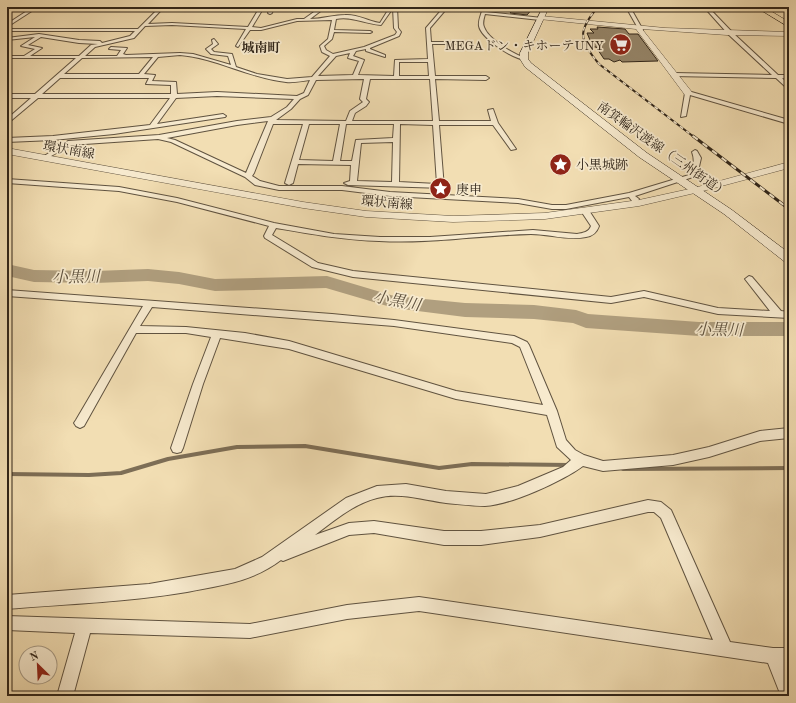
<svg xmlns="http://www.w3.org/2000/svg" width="796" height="703" font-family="'Old Standard TT','Noto Serif JP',serif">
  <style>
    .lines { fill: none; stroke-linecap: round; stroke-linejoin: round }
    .stream { stroke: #7d6e56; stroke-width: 4 }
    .river { fill: #b09f7f; fill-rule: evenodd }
    .building { fill: #958569; stroke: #302519 }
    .minor-casing { stroke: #605340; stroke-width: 2 }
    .tertiary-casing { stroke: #605340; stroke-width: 1 }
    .secondary-casing { stroke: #302519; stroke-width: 1 }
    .trunk-casing { stroke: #302519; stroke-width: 1 }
    .minor { fill: #f7eace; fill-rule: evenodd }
    .tertiary { fill: #f7eace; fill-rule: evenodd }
    .secondary { fill: #f7eace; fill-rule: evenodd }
    .trunk { fill: #f2deb3; fill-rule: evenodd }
    .rail-far1-casing { stroke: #302519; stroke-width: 2 }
    .rail-casing { stroke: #302519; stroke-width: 3 }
    .rail-far1 { stroke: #f7eace; stroke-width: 1.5; stroke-dasharray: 4; stroke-linecap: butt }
    .rail { stroke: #f7eace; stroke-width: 2; stroke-dasharray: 6; stroke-linecap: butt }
    .labels { text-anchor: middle; stroke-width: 3.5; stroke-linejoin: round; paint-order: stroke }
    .far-poi-label { font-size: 13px; fill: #302519; stroke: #f7eace; text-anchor: start }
    .far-neighbourhood-label { font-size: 13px; font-weight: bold; fill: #302519; stroke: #f7eace }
    .far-street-label { font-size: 13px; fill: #302519; stroke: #f7eace }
    .water-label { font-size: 16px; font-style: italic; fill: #5d503d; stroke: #f7eace }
  </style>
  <rect width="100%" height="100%" fill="#f2deb3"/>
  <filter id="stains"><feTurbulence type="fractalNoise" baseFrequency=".005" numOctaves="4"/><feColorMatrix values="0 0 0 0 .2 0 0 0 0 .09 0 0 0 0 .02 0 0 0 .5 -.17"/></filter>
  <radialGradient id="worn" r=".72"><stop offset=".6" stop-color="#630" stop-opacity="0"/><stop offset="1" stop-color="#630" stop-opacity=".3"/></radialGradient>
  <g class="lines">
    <path class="stream" d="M623 469 789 468
      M7 474 89 475 121 473 168 459 237 447 305 446 439 468 472 464 569 465"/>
    <path class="river" d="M7 264 34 270 95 271 148 269 179 272 215 279 327 276 394 296 465 303 534 305 576 310 588 314 699 322H789V336H699L586 328 573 323 534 319 465 317 394 308 326 288 215 291 179 284 148 281 95 283 34 282 7 276Z"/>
  </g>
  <path class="building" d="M515 7H521L533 8 527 15 510 13Z
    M597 27 625 29 629 34H638L658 61 622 62 620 60 614 62 609 59H604L596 47H593L587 33H594L590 29H598Z"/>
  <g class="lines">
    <defs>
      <path id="minor" d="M33 7H38L7 27V24Z
        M160 7H164L148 24 172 23 248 27 260 7H264L252 27 261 28 297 19H304L321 7H326L310 19C322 19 333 15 345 15 357 14 368 21 380 23L390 7H397L398 28 401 32 399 36 370 48V49L385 55V57L366 51V49L356 51 353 56 364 60 358 75 394 76 395 60 428 59 426 28 444 7H448L430 28 431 42H462L464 43 462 44H432L435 76H486L489 78 486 80 435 79 439 121H491L488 110 493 109 498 123 516 149 511 150 493 125H439L444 188 348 185 344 183 350 181 351 165 298 164 293 183 289 185 285 183 303 124H273L254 173 252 176 260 181 279 186H342L390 192 518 199 552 205H566L629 193 689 175C694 168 695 160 692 152L695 150 697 151 701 158 698 171 693 177 635 196 639 199 638 201H632L629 197 566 209H552L518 203 390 196 342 190H279L255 185 245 177 171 142 158 139 70 145 46 159 41 158 68 141 159 135 237 121 271 117 287 107 294 99 217 96 176 98 157 124 223 114 226 116 225 117 114 134 53 140 7 142V138L53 136 150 125 170 98H38L7 124V119L31 98H7V94H35L76 58H7V56H24L35 49 21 46 35 37 7 40V38L39 34 79 40 100 41 102 43 130 36 135 31H7V29H138ZM393 8 394 28 397 32 395 35 364 47 333 54 326 50 324 46 332 39 334 32 370 33 372 32 370 31 334 30 336 19C352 16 365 24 381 25ZM332 20 328 39 320 46 322 52 330 56 312 77 287 79 257 74 236 67 232 54 214 52 211 49 218 44 214 39 212 40 213 44 206 49 211 54 228 56 231 65 193 54 180 53 126 55 123 54 127 48 111 47 109 49 121 50 117 56H85L95 47 134 38 145 26 172 25 246 29 236 46 238 47 250 30H261L297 21ZM41 37 79 43 98 44 91 45 79 56H30L42 48 28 45ZM350 53 348 58 359 61 353 75 318 76 336 56ZM180 55C216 58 249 78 286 82 293 83 302 81 310 80L304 93 297 96 217 92 177 94 176 82 152 81 155 75 144 74 158 57ZM153 57 139 74H64L82 58ZM399 62H428L429 76H399ZM60 78H149L146 84 171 85V94H42ZM364 79 360 99 363 102 350 111 346 121 276 120 291 109 300 99 308 95 316 80ZM370 79H430L433 121H352L355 113 366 106 369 102 366 99ZM268 121 246 173 175 140 167 138 237 125ZM309 124H340L333 161 299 160ZM346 124H394L393 138 356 140 352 161H340ZM400 124 433 125 437 184 399 182ZM393 142 392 182 357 181 361 143Z
        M270 7H274L272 13 270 14 268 13Z
        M483 7H487L486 12 542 18 540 20 485 14C484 18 482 23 484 27 488 39 514 55 526 58V60C514 60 481 38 479 26 478 20 482 13 483 7Z
        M626 7H630L643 30H639Z
        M704 7H708L733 33 778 75H789V79L782 78 789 85V90L776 78 672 76 671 75 674 73 772 75 729 35Z
        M688 91 789 120V124L690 95 686 116 681 117 685 93Z
        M7 179 119 187 177 198 274 223 334 234 380 237H430L533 230 577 234C583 233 589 232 591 226L581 211 585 209H588L599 226C597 232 593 236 586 237 568 241 549 234 531 234 480 235 430 244 379 241 344 240 311 234 276 228L272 235 318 263 353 271 611 297 644 291 718 308 770 311 745 279 749 276 752 277 781 311 789 312V318L718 314 644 297 611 303 353 277 312 267 265 238 264 236 269 226 177 202 119 191 7 183Z
        M7 290 332 314 394 320 514 336 527 342 529 345 557 411 566 440 575 450 584 455 603 461 673 455 709 447 760 431 789 428V438L760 441 709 457 673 465 603 471 583 466C563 481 510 505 485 506 473 506 458 504 446 503 423 500 400 492 377 498 353 504 334 521 315 535L349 523 374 521 444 531H481L540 525 648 500 661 502 671 510 730 642 773 648H789V664H784L789 676V696H781L768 663 419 611 347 619 250 638 90 633 73 696H57L75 633 7 630V616L250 624 347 605 419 597 713 640 661 518 654 512H648L540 537 481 545H444L374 533 349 535 283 561 281 560C252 582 222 585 187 592 127 602 67 604 7 609V595L149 584 235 569 262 557 346 498 377 486 406 484 446 491 486 494 518 486 563 467 571 460 557 447 547 415 456 399 289 349 220 338 203 384 183 448 181 452 177 453 173 452 171 448 193 384 211 337 186 333H136L84 426 80 428 76 426 74 423 76 420 143 306 7 296ZM152 307 394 326 512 343 520 347 543 405 456 391 289 341 245 333 186 327 140 326Z"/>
      <path id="tertiary" d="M541 16 665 28 789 32V36L727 35 642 29 691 91 692 93 688 95H685L636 29 539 19V17Z
        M7 148 303 202 366 211 453 216 545 213 639 200 694 188 789 162V168L699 192 639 206 545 219 453 222 366 217 303 208 7 154Z"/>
      <path id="secondary" d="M543 7H549L528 53V59L531 63 647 153 732 210 789 253V263L785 262 724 214 639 157 525 67 520 59V53Z"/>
      <path id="trunk" d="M756 7H764L789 22V27Z"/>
    </defs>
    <use href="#minor" class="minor-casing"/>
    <use href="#tertiary" class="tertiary-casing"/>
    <use href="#secondary" class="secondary-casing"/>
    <use href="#trunk" class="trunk-casing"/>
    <use href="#minor" class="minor"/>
    <use href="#tertiary" class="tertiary"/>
    <use href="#secondary" class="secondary"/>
    <use href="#trunk" class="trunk"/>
    <defs>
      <path id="rail-far1" d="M598 7C577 31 579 40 599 64L694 137"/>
      <path id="rail" d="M693 136 789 209"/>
    </defs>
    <use href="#rail-far1" class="rail-far1-casing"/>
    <use href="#rail" class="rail-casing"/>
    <use href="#rail-far1" class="rail-far1"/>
    <use href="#rail" class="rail"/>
  </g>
  <defs>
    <symbol id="supermarket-disc" viewBox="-11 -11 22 22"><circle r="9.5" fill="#8f2418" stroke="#f7eace"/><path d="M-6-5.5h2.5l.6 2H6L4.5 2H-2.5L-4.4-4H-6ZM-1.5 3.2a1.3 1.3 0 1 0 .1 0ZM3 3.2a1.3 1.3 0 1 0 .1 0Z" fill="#fff"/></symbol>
    <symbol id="sight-disc" viewBox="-11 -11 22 22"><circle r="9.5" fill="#8f2418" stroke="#f7eace"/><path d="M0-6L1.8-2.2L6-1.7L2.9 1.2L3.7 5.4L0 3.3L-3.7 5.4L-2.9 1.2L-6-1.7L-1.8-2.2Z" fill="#fff"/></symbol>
  </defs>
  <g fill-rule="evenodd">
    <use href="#supermarket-disc" x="608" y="32" width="25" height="25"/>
    <use href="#sight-disc" x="548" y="152" width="25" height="25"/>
    <use href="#sight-disc" x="428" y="176" width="25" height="25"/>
  </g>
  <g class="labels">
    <g class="far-poi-label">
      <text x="604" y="50" text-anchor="end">MEGAドン・キホーテUNY</text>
      <text x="576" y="169">小黒城跡</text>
      <text x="456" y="194">庚申</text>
    </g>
    <g class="far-neighbourhood-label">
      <text x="261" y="52">城南町</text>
    </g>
    <g class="far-street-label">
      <text transform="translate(69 149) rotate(10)" y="5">環状南線</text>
      <text transform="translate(663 149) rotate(35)" y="5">南箕輪沢渡線（三州街道）</text>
      <text transform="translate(387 202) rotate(5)" y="5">環状南線</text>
    </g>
    <g class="water-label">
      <text transform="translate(76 276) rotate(-1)" y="6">小黒川</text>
      <text transform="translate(397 300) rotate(11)" y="6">小黒川</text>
      <text transform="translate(719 329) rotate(1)" y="6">小黒川</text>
    </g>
  </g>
  <rect width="796" height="703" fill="none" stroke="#f2deb3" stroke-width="24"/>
  <rect x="8" y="8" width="780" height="687" fill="none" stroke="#302519" stroke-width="2"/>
  <rect x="12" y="12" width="772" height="679" fill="none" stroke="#302519"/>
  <g transform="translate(38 665) rotate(336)"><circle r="19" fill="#f7eace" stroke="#a79b86"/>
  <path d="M0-3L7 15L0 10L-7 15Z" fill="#8f2418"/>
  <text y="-6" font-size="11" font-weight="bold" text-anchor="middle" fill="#302519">N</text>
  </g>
  <rect width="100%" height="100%" filter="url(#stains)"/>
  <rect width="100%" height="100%" fill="url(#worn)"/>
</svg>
